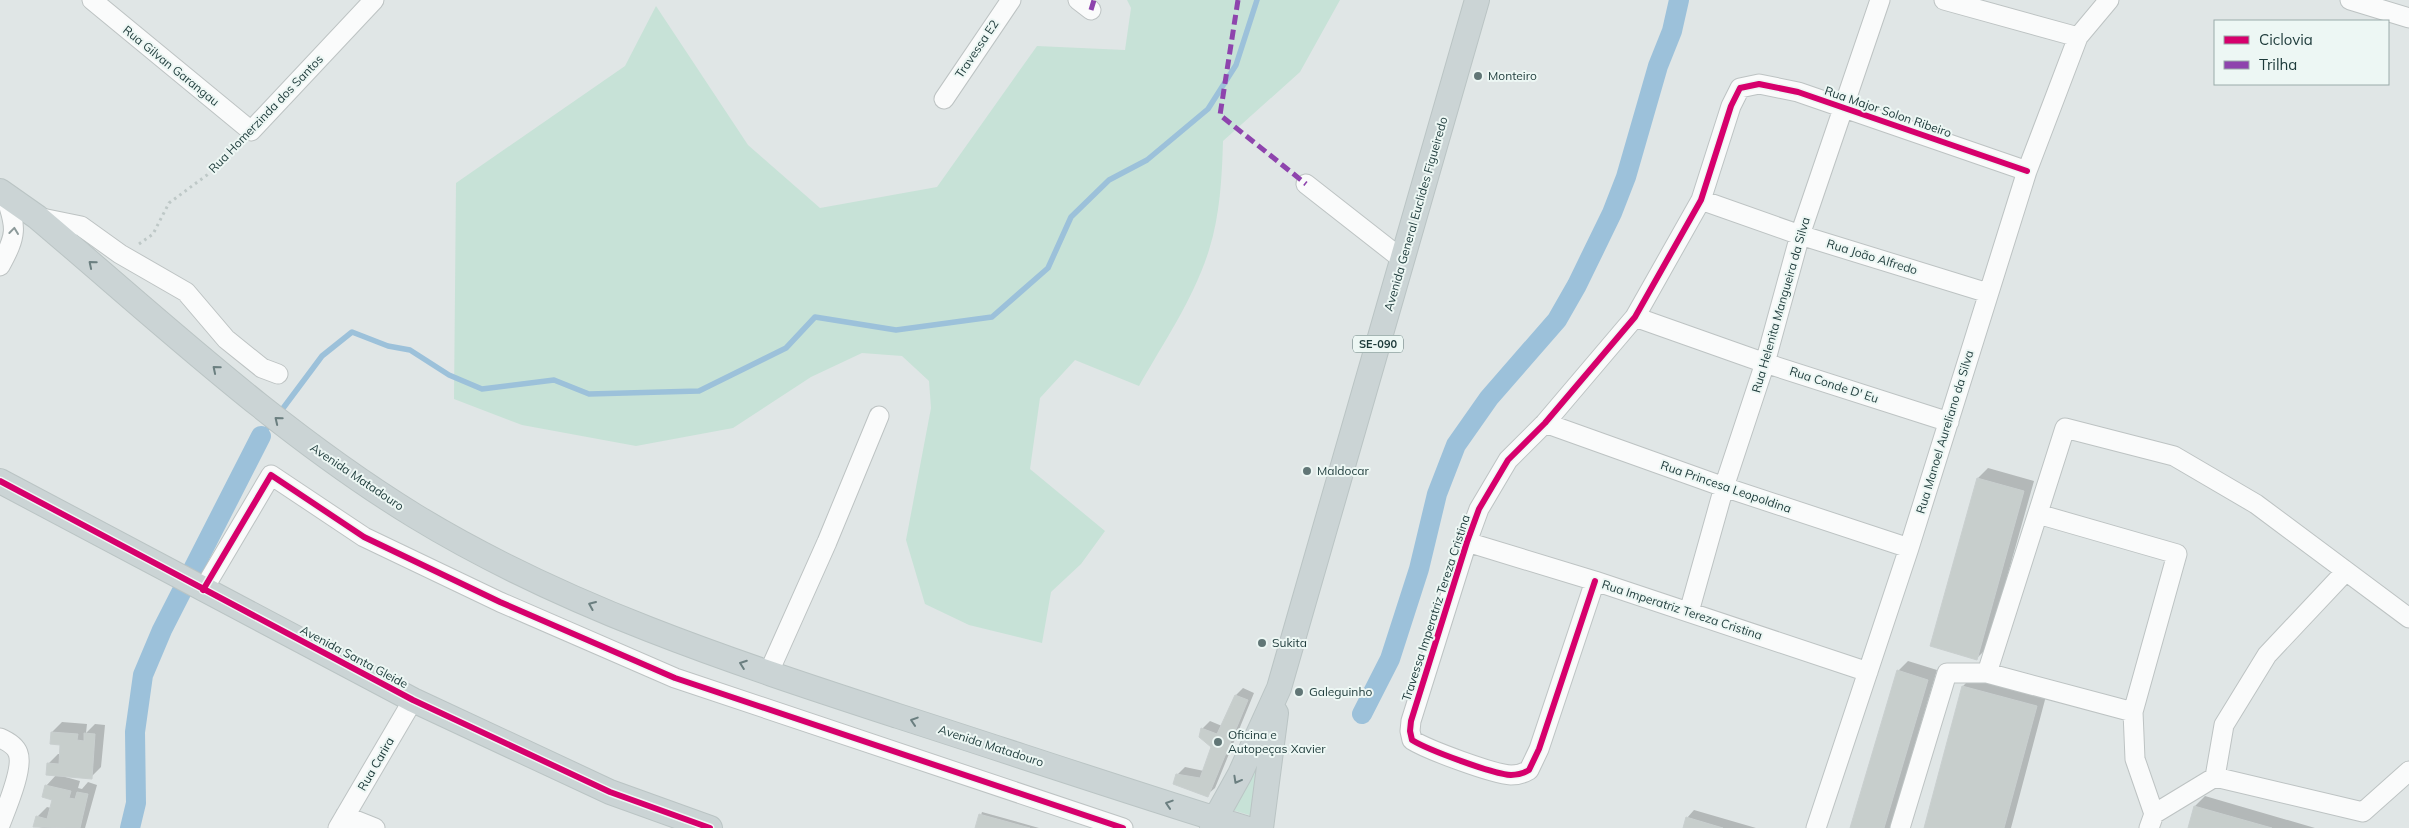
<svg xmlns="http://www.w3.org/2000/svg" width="2409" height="828" font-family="Mulish,sans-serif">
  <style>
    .green { fill: #c7e2d7 }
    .shadow { fill: #0003 }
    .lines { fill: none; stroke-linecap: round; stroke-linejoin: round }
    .stream { stroke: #9cc1da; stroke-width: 5.5 }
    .canal { stroke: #9cc1da; stroke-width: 20 }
    .building { fill: #c7cecc; stroke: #c9cfcf }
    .minor-casing { stroke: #bdc3c3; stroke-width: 21 }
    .major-casing { stroke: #bac4c4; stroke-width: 26 }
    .path { stroke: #bec8c7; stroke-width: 3; stroke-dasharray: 2.5 4; stroke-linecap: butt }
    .minor { stroke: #fafbfb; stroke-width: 19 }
    .major { stroke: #cbd4d5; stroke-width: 24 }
    .quiet { stroke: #8e44ad; stroke-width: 5; stroke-dasharray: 10 5; stroke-linecap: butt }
    .cycleway-casing { stroke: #edf7f4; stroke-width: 9 }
    .cycleway { stroke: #d6006c; stroke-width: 6 }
    .oneway { stroke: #8c9a9a }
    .oneway2 { stroke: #6b7f80 }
    .poi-dot { fill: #617676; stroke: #edf7f4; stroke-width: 2 }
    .labels { text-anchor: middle; stroke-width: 4; stroke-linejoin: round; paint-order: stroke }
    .shield { fill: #edf7f4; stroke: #5b7372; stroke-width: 1 }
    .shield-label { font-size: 11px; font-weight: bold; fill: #1d3a3a }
    .street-label { font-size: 12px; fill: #1d3a3a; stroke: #edf7f4 }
    .poi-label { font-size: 12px; fill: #1d3a3a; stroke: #edf7f4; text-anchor: start }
  </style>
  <rect width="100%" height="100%" fill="#e0e6e6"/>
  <path class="green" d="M1127 0H1340L1300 72 1223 141C1222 177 1220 215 1209 250 1194 298 1164 342 1139 386L1075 360 1040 398 1030 469 1105 531 1081 564 1051 592 1042 643 969 625 925 604 906 540 931 408 929 381 902 356 862 353 811 377 733 428 636 446 522 425 454 399 456 183 625 66 656 6 748 145 820 208 937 187 1037 46 1125 50 1131 8Z
    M1272 721 1256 817 1225 808Z"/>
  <path class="shadow" d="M1988 468 2034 481 1987 648 1977 658 1978 478Z
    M1908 661 1937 670 1890 828H1851L1898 671Z
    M1973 676 2046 696 2011 828H1925L1963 686Z
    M1243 688 1254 693 1215 788 1207 795 1177 775 1185 767 1204 771 1213 747 1202 729 1210 721 1222 726 1236 695Z
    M62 722 87 724 86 733 95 724 105 725 101 767 91 777 58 775 80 781 78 788 82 789 88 782 97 785 85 828H43L35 826 37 817 47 807 51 808 53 799 46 786 57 774 48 764 58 754H61L62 744 52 732Z
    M2205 796 2315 828H2189L2195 806Z
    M1694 810 1756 828H1684L1687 818Z
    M982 812 1039 828H977Z"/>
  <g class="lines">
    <path class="stream" d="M278 415 322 356 352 332 388 346 410 350 449 375 482 389 554 380 589 394 699 391 786 348 815 317 896 330 992 317 1048 268 1071 217 1109 180 1147 160 1208 109 1236 65 1257 0
      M261 436 272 422"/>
    <path class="canal" d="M1362 714 1390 659 1419 569 1437 494 1456 445 1489 398 1557 320 1577 285 1612 213 1626 177 1658 66 1672 31 1679 0
      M130 828 136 803 135 732 143 675 162 630 261 436"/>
  </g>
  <path class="building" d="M1977 478 2024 491 1977 660 1930 646Z
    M1897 670 1928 680 1884 828H1850Z
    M1962 686 2037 706 2004 828H1924Z
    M1235 695 1248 700 1208 797 1173 784 1176 774 1200 778 1211 747 1199 737 1201 728 1217 734Z
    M51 732 78 734 77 740 84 741V733L95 734 92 779 46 775 47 763 59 764 60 745 50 744Z
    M45 785 71 791 69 798 75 799 77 792 88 794 80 828 33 827 36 816 47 819 52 800 42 797Z
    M2194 806 2272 828H2188Z
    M979 814 1030 828H975Z
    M1686 817 1723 828H1683Z"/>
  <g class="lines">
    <defs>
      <path id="minor" d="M92 0 251 131 374 0
        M1078 0 1091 10
        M1944 0 2078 37
        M2350 0 2409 18
        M944 99 1011 0
        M1306 184 1403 260
        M1701 200 1800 235 1988 293
        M37 217 81 226 120 254 186 292 226 339 262 368 278 374
        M0 266C17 235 17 228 5 195
        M1635 317 1765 363 1949 422
        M1545 423 1724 487 1909 548
        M2038 514 2177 554 2133 712 2135 759 2154 814
        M1467 542 1595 581 1868 672
        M1595 581 1539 749 1529 770C1524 773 1518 775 1511 775 1493 774 1428 750 1412 740L1410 731 1411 721 1467 542 1479 509 1508 460 1545 423 1635 317 1701 200 1731 106 1740 88 1759 84 1798 92 2027 171
        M203 590 271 475 364 537 500 602 675 678 1123 828
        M1689 612 1724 487 1765 363 1800 235 1880 0
        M1987 673 2133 712
        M768 674 827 542 879 416
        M0 738C7 741 15 745 18 753 24 768 6 809 0 825
        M2215 777 2224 725 2267 655 2346 571
        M345 816 375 828
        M338 828 413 700
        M1816 828 1909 548 2027 171 2078 37 2109 0
        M1900 828 1947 673H1987L2065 428 2174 456 2256 504 2409 618
        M2149 828 2154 814 2215 777 2363 812 2409 771"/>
      <path id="major" d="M0 191 37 217C160 321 278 432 415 516 564 607 733 662 898 716 1013 753 1129 792 1245 828
        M0 481 413 700 610 792 710 828
        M1212 828 1215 819 1240 774 1279 688 1477 0
        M1261 828 1276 713"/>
    </defs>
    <use href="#minor" class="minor-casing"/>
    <use href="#major" class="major-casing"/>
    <path class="path" d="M139 244 153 234 169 203 207 175 239 144"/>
    <use href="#minor" class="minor"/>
    <use href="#major" class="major"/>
    <path class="quiet" d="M1238 0 1220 115 1306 184
      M1091 10 1094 0"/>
    <defs>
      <path id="cycleway" d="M0 481 413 700 610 792 710 828
        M1595 581 1539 749 1529 770C1524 773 1518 775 1511 775 1493 774 1428 750 1412 740L1410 731 1411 721 1467 542 1479 509 1508 460 1545 423 1635 317 1701 200 1731 106 1740 88 1759 84 1798 92 2027 171
        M203 590 271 475 364 537 500 602 675 678 1123 828"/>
    </defs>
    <use href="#cycleway" class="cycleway-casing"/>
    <use href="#cycleway" class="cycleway"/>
  </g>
  <defs><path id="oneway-chevron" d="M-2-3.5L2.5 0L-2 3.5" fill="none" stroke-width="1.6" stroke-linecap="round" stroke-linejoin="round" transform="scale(1.25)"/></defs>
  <use class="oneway" href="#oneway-chevron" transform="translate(14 231) rotate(-83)"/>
  <g class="oneway2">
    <use href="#oneway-chevron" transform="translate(92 264) rotate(-140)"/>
    <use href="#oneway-chevron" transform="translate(216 369) rotate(-140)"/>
    <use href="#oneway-chevron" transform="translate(278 420) rotate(-141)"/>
    <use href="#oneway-chevron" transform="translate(592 605) rotate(-157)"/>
    <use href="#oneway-chevron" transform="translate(743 664) rotate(-160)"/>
    <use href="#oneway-chevron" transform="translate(914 721) rotate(-162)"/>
    <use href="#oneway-chevron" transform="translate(1237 780) rotate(119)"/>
    <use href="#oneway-chevron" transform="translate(1169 804) rotate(-162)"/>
  </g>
  <g class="poi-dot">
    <circle cx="1478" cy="76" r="5"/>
    <circle cx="1307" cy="471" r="5"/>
    <circle cx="1262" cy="643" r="5"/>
    <circle cx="1299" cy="692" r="5"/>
    <circle cx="1218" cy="742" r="5"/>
  </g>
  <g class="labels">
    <rect class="shield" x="1353" y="335.5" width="50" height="17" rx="4"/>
    <g class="shield-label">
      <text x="1378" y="348">SE-090</text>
    </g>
    <g class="street-label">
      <text transform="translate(977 49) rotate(-56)" y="4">Travessa E2</text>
      <text transform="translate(171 66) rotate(39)" y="4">Rua Gilvan Garangau</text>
      <text transform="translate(1888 112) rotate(19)" y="4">Rua Major Solon Ribeiro</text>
      <text transform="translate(266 114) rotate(-46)" y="4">Rua Homerzinda dos Santos</text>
      <text transform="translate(1416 214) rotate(-74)" y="4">Avenida General Euclides Figueiredo</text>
      <text transform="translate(1872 257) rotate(17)" y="4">Rua João Alfredo</text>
      <text transform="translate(1781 305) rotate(-74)" y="4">Rua Helenita Mangueira da Silva</text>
      <text transform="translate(1834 385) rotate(18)" y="4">Rua Conde D' Eu</text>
      <text transform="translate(1945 432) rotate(-73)" y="4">Rua Manoel Aureliano da Silva</text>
      <text transform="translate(357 477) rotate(34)" y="4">Avenida Matadouro</text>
      <text transform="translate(1726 487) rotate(19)" y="4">Rua Princesa Leopoldina</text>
      <text transform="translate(1436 608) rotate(-72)" y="4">Travessa Imperatriz Tereza Cristina</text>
      <text transform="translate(1682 610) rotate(18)" y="4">Rua Imperatriz Tereza Cristina</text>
      <text transform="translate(354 657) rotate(28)" y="4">Avenida Santa Gleide</text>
      <text transform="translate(991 746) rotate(18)" y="4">Avenida Matadouro</text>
      <text transform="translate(376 764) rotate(-60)" y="4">Rua Carira</text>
    </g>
    <g class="poi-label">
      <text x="1488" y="80">Monteiro</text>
      <text x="1317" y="475">Maldocar</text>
      <text x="1272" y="647">Sukita</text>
      <text x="1309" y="696">Galeguinho</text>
      <text x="1228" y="739">Oficina e<tspan x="1228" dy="14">Autopeças Xavier</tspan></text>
    </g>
  </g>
  <rect x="2214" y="20" width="175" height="65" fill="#edf7f4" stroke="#9aabaa"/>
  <rect x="2224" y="36" width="25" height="8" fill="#d6006c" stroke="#9aabaa"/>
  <text x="2259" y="45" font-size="15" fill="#1d3a3a">Ciclovia</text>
  <rect x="2224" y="61" width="25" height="8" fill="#8e44ad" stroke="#9aabaa"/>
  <text x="2259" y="70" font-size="15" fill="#1d3a3a">Trilha</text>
</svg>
